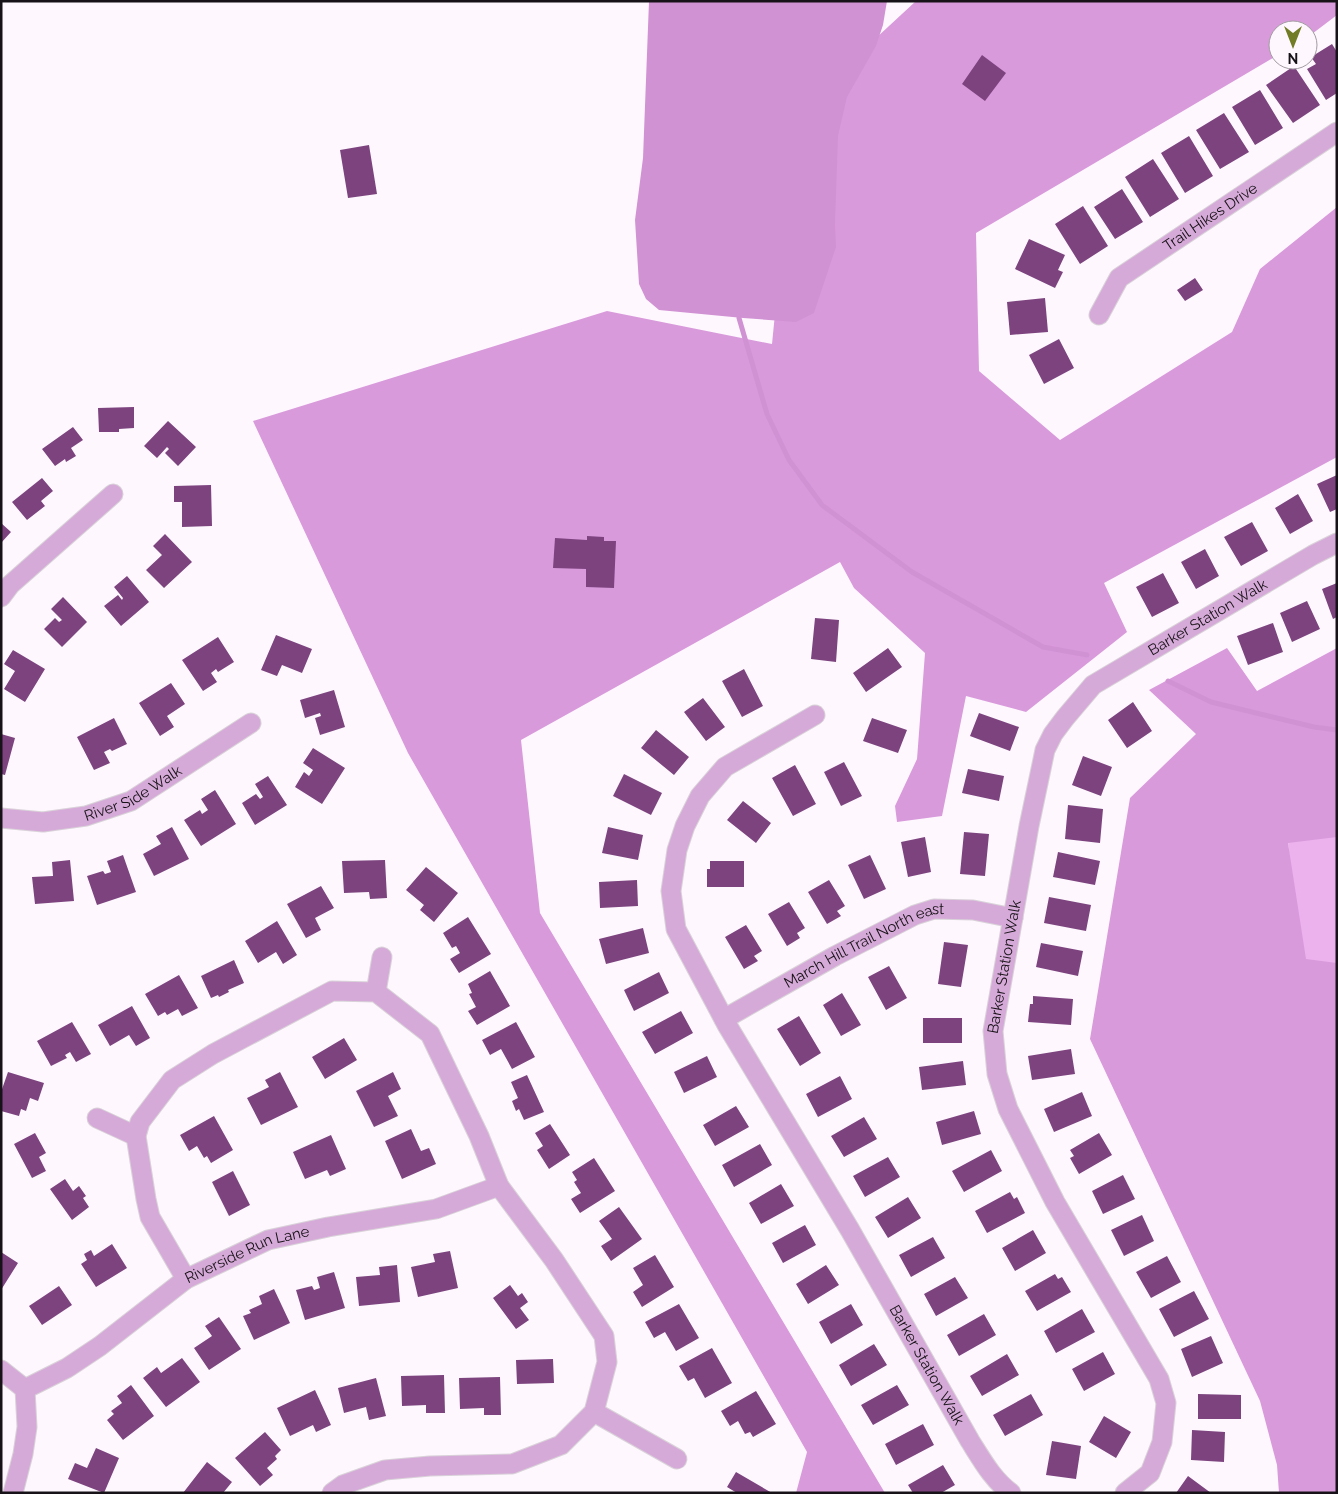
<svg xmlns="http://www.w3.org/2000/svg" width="1338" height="1494" font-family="Raleway,sans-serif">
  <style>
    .green { fill: #ecb2ee }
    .forest { fill: #d99adc }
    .water { fill: #d192d4 }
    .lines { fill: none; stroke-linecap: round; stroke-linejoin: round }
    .stream { stroke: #d192d4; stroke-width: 5 }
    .building { fill: #7c437f }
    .street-casing { stroke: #d9d3d9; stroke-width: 21 }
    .street { stroke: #d6aad8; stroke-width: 19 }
    .labels { text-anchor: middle; stroke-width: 5; stroke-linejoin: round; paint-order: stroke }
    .street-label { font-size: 15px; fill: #171217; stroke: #fef8fe }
  </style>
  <rect width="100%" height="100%" fill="#fef8fe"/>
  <path class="green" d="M1337 791V1084L1300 984 1288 842Z"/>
  <path class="forest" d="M916 1H1337V15L1308 37V30H1278V55L976 233 979 371 1060 440 1232 332 1260 269 1337 207V457L1104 583 1127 632 1026 712 966 696 942 816 897 822 895 806 917 759 925 653 854 588 840 562 521 740 540 913 885 1493H796L807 1452 408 753 253 421 607 311 772 344 795 113Z
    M1227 648 1257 691 1337 648V837L1288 843 1306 959 1337 963V1493H1279L1277 1465 1260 1401 1090 1039 1130 798 1196 734 1149 690Z"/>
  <path class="water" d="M649 1H887L883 25 876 46 847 97 838 136 835 223 836 247 814 313 796 322 743 318 659 310 646 299 639 284 635 220 643 158Z"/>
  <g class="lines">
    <path class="stream" d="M739 318 767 414 789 460 822 505 912 572 1043 647 1087 655
      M1168 681 1211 702 1314 727 1337 730"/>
  </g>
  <path class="building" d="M1332 44 1337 52V93L1326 100 1307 69 1316 64 1311 57Z
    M982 55 1006 73 985 101 962 84Z
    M1294 66 1320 105 1293 123 1266 85Z
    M1260 90 1283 128 1255 145 1232 107Z
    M1224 113 1249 152 1220 169 1196 130Z
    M1189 136 1213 176 1185 193 1161 153Z
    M369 145 377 194 348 198 340 150Z
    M1153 159 1179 199 1150 217 1125 177Z
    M1122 189 1143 222 1115 239 1094 207Z
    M1083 206 1108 246 1080 264 1055 224Z
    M1029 239 1065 255 1058 270 1063 272 1055 288 1015 269Z
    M1195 278 1203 290 1185 301 1177 290Z
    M1045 298 1048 332 1010 335 1007 302Z
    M1059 339 1074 368 1044 384 1029 355Z
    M134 407V428L119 429V432H99L98 408Z
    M168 421 196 447 178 466 165 453 169 449 167 447 157 458 144 446Z
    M73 427 83 440 71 448 76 456 66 462 65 459 55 466 42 449Z
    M1337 475V509L1330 512 1317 484Z
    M42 478 53 491 41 501 45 506 27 520 12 502Z
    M211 485 212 526 182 527V502H174V486Z
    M1298 494 1313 521 1290 534 1275 508Z
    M1252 522 1268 551 1241 566 1224 537Z
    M1 523 11 532 1 543Z
    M165 534 192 562 164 588 146 570 162 555 153 546Z
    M587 536 604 537V541H616L614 588 586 587V569L553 568 555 538 587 540Z
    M1205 549 1219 576 1196 589 1181 562Z
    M1163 573 1179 603 1152 617 1136 587Z
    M127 576 149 602 121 626 104 606 118 595 122 600 123 598 114 587Z
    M1337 583V617L1333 619 1322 589Z
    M63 597 87 622 62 647 44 629 55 618 59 622 62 620 51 609Z
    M1307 601 1320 629 1292 642 1280 613Z
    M815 618 839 620 836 662 811 659Z
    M1273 623 1283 652 1248 665 1237 636Z
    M276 635 312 649 302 673 282 665 277 676 261 670Z
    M218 637 234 662 218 672 216 669 211 673 217 682 203 691 182 660Z
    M888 648 902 667 866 692 853 673Z
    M13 650 45 669 25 702 4 689 15 671 4 664Z
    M744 669 763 706 742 717 722 681Z
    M171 683 185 704 167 716 174 727 160 736 139 703Z
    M334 690 345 727 320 735 315 718 321 716 320 713 305 718 300 700Z
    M703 698 725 727 706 741 684 712Z
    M1133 702 1152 731 1127 748 1108 720Z
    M979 713 1019 727 1010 751 970 736Z
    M114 718 127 744 112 751 110 749 104 752 110 763 94 770 77 737Z
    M872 718 907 730 898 753 863 741Z
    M656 730 689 757 674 775 641 748Z
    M1 734 15 738 5 775 1 774Z
    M313 748 345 768 322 804 295 787 304 772 309 776 313 770 303 763Z
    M1083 756 1112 767 1101 796 1072 785Z
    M844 762 862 796 841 806 824 772Z
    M795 765 816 804 793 816 772 778Z
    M968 769 1004 776 999 801 962 793Z
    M624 774 662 793 651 815 613 796Z
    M268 776 287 805 255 825 242 803 256 794 260 799 263 797 255 784Z
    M215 790 236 824 201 846 184 820 200 810 202 814 208 810 201 799Z
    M743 801 771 823 756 843 727 820Z
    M1068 805 1103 809 1100 843 1065 839Z
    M172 827 189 859 154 876 143 854 161 844 156 836Z
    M608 827 643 835 638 860 602 853Z
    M964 832 989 834 985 876 960 874Z
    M925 837 931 872 908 877 901 842Z
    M1058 852 1100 861 1095 885 1053 877Z
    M123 855 136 892 97 905 87 876 103 871 105 874 111 872 107 861Z
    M870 855 886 889 864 899 848 865Z
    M70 860 74 901 35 904 32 877 53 876 52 862Z
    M385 860 387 898 370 899 369 892 344 893 342 861Z
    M710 861H744V887H707V869H710Z
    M426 867 458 893 434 922 420 910 424 905 406 890Z
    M637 880 638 906 600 908 599 882Z
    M829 880 845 906 837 911 841 916 827 924 808 892Z
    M321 886 334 908 315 918 321 930 306 938 287 904Z
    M1049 897 1091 905 1086 931 1044 923Z
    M789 902 805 928 797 933 800 938 787 946 768 914Z
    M468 917 491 954 459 973 450 959 460 953 456 946 452 948 443 933Z
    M277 921 297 955 283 964 276 952 258 963 245 941Z
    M746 925 762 951 754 956 758 961 744 969 725 937Z
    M643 928 649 953 606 964 599 939Z
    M944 942 968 945 961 987 938 984Z
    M1041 943 1083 951 1078 976 1036 967Z
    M234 960 244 983 228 990 229 992 219 997 218 995 211 998 201 976Z
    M889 966 907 998 886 1010 868 977Z
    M490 971 510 1006 477 1025 468 1011 476 1007 469 994 472 993 468 984Z
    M659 972 669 993 634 1011 624 990Z
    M179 975 198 1008 182 1016 178 1009 167 1015 165 1012 158 1016 145 994Z
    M842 993 861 1025 841 1036 823 1005Z
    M1033 996 1073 999 1071 1025 1028 1022 1030 1004H1033Z
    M132 1006 150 1038 136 1046 129 1035 110 1046 98 1025Z
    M681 1011 693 1033 655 1054 642 1032Z
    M799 1016 821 1053 800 1066 777 1029Z
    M923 1018H962V1043H923Z
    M72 1022 91 1054 76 1062 70 1052 65 1055 67 1058 51 1066 37 1041Z
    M516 1022 535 1057 512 1069 501 1049 490 1055 482 1040Z
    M344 1038 357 1060 325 1079 312 1057Z
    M1071 1049 1075 1074 1032 1080 1028 1056Z
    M707 1056 717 1077 684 1093 674 1072Z
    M963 1061 966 1085 922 1090 919 1067Z
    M8 1072 44 1083 38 1101 30 1098 26 1111 21 1109 19 1116 1 1111V1092Z
    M280 1072 298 1107 261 1125 247 1098 269 1087 265 1080Z
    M393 1072 401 1089 388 1096 398 1116 374 1127 356 1091Z
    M527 1075 544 1112 524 1120 519 1109 516 1111 512 1101 518 1098 511 1082Z
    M840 1076 852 1099 818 1117 806 1094Z
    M1082 1092 1092 1116 1054 1132 1044 1109Z
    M736 1106 749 1127 715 1146 703 1125Z
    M974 1111 981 1134 942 1145 936 1122Z
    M214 1116 233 1150 211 1163 207 1156 204 1158 197 1146 189 1151 180 1135Z
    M864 1117 877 1139 844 1157 831 1136Z
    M550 1124 570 1155 549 1169 537 1150 543 1146 535 1133Z
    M411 1129 421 1151 429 1148 436 1164 402 1179 385 1141Z
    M35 1133 46 1153 39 1157 46 1171 32 1178 14 1144Z
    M1099 1133 1112 1155 1079 1174 1070 1158 1074 1156 1070 1150Z
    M331 1135 346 1169 330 1176 327 1170 305 1179 293 1152Z
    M760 1144 772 1165 734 1187 722 1165Z
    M991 1150 1002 1171 964 1192 952 1171Z
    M888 1157 900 1177 865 1197 853 1176Z
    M594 1158 615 1191 580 1213 571 1199 581 1193 574 1182 577 1180 572 1172Z
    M233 1171 250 1205 229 1216 212 1182Z
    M1123 1175 1135 1199 1103 1214 1092 1191Z
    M65 1179 73 1191 79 1186 86 1196 83 1198 89 1207 72 1220 50 1189Z
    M781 1184 794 1206 761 1224 749 1203Z
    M1010 1192 1014 1199 1017 1197 1025 1213 987 1233 975 1211Z
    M908 1197 921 1218 888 1238 875 1217Z
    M619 1207 642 1239 611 1261 601 1246 612 1239 599 1221Z
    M1142 1215 1154 1241 1124 1256 1111 1230Z
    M805 1225 816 1245 783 1263 772 1243Z
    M1033 1230 1046 1253 1015 1271 1002 1248Z
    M933 1237 945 1258 911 1277 899 1255Z
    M112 1244 127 1268 96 1287 81 1264 87 1260 84 1254 91 1250 94 1256Z
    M450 1251 458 1288 418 1297 411 1267 435 1262 433 1254Z
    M1 1252 18 1263 1 1290Z
    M655 1255 674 1287 642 1307 633 1292 643 1285 633 1268Z
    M1167 1256 1181 1282 1151 1298 1136 1272Z
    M397 1265 400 1302 359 1306 356 1277 380 1275 379 1267Z
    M826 1265 839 1285 808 1304 796 1284Z
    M334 1272 345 1308 305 1320 296 1290 312 1286 314 1290 320 1288 317 1277Z
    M1055 1274 1058 1279 1062 1277 1071 1292 1037 1311 1025 1291Z
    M955 1277 968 1298 936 1316 924 1294Z
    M510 1285 518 1296 522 1293 528 1302 520 1308 529 1320 516 1329 493 1298Z
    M59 1286 72 1305 42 1325 29 1306Z
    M274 1289 290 1323 254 1340 243 1316 251 1313 249 1310 262 1304 259 1296Z
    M1194 1291 1209 1319 1174 1337 1159 1309Z
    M679 1304 699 1338 676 1351 665 1332 654 1338 645 1322Z
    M851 1304 863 1325 831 1344 819 1322Z
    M1082 1309 1095 1332 1056 1353 1044 1331Z
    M984 1314 996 1335 959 1356 947 1335Z
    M219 1317 241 1349 209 1370 194 1348 212 1336 205 1326Z
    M1211 1336 1223 1363 1192 1377 1181 1349Z
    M874 1344 887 1365 851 1386 839 1365Z
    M712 1348 732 1383 705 1398 694 1378 688 1381 679 1366Z
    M1103 1352 1115 1374 1084 1391 1072 1369Z
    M1007 1354 1019 1375 982 1396 970 1376Z
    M182 1358 200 1382 166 1407 143 1378 157 1367 161 1373Z
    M553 1359 554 1383 517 1384 516 1360Z
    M444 1375 445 1413H426V1405L402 1406 401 1376Z
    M500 1377 501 1415H484V1408L460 1409 459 1378Z
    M376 1378 386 1416 369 1420 366 1407 344 1413 338 1388Z
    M131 1385 154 1416 123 1440 107 1420 114 1414 111 1411 122 1403 117 1396Z
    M897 1385 909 1405 873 1425 861 1405Z
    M315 1390 331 1425 316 1432 313 1425 290 1436 277 1408Z
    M756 1391 776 1424 753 1437 750 1432 745 1434 738 1421 730 1426 721 1411Z
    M1031 1394 1043 1415 1005 1436 993 1415Z
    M1198 1394 1241 1395V1419H1198Z
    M1104 1416 1131 1432 1116 1458 1089 1442Z
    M923 1424 934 1445 896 1465 885 1444Z
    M1192 1430 1225 1432 1224 1462 1191 1460Z
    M265 1432 281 1450 275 1456 277 1459 267 1468 273 1475 260 1486 235 1458Z
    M1052 1441 1081 1446 1076 1479 1046 1475Z
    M96 1448 119 1458 104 1493 68 1479 75 1463 87 1468Z
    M207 1462 232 1482 223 1493H183Z
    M943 1465 955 1485 941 1493H913L908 1485Z
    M736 1472 772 1493H737L727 1487Z
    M1188 1476 1211 1493H1176Z"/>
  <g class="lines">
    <defs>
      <g id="street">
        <path id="s1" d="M1099 315 1119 278 1337 132"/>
        <path d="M1 597 10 585 113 494"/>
        <path id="s2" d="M815 715 725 767 700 796 685 826 677 850 671 891 676 929 727 1025 850 1230 970 1441C982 1460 993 1480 1011 1493"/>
        <path id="s3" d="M1 818 43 822 86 816 131 801 251 723"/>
        <path d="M376 992 382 957"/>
        <path id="s4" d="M724 1019 835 956 915 915 934 909 973 910 1013 918"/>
        <path d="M97 1118 136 1136"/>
        <path d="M186 1279 150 1217 146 1199 136 1136 140 1122 172 1080 213 1054 332 991 376 992 430 1034 479 1136 499 1186 554 1260 604 1336 607 1362 594 1412 561 1445 512 1464 430 1466 385 1470 343 1485 332 1493"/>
        <path d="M1 1370 25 1389"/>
        <path id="s5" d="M25 1389 67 1368 100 1346 186 1279 268 1240 328 1227 436 1209 499 1186"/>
        <path d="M594 1412 677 1459"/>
        <path d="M13 1493 23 1454 27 1427 25 1389"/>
        <path id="s6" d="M1125 1493 1150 1473 1162 1442 1166 1403 1159 1379 1055 1202 1008 1109 997 1074 993 1031 1029 826 1045 750 1053 734 1065 718 1093 685 1313 555 1337 543"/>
      </g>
    </defs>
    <use href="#street" class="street-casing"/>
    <use href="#street" class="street"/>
  </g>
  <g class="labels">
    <g class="street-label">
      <text dy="5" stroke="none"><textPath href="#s1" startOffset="152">Trail Hikes Drive</textPath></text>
      <text dy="5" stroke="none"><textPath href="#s6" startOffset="1019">Barker Station Walk</textPath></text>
      <text dy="5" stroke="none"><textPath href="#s3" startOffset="138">River Side Walk</textPath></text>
      <text dy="5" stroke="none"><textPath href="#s4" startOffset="159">March Hill Trail North east</textPath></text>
      <text dy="5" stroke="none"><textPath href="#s6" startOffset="584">Barker Station Walk</textPath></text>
      <text dy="5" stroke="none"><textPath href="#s5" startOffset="262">Riverside Run Lane</textPath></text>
      <text dy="5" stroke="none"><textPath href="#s2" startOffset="784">Barker Station Walk</textPath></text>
    </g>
  </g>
  <rect width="1338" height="1494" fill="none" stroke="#171217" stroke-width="5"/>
  <g transform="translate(1293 45) rotate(180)"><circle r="24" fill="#fef8fe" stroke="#a29ca2"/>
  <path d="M0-4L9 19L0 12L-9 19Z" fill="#727b26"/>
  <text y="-8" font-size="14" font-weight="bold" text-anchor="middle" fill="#171217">N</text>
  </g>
</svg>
